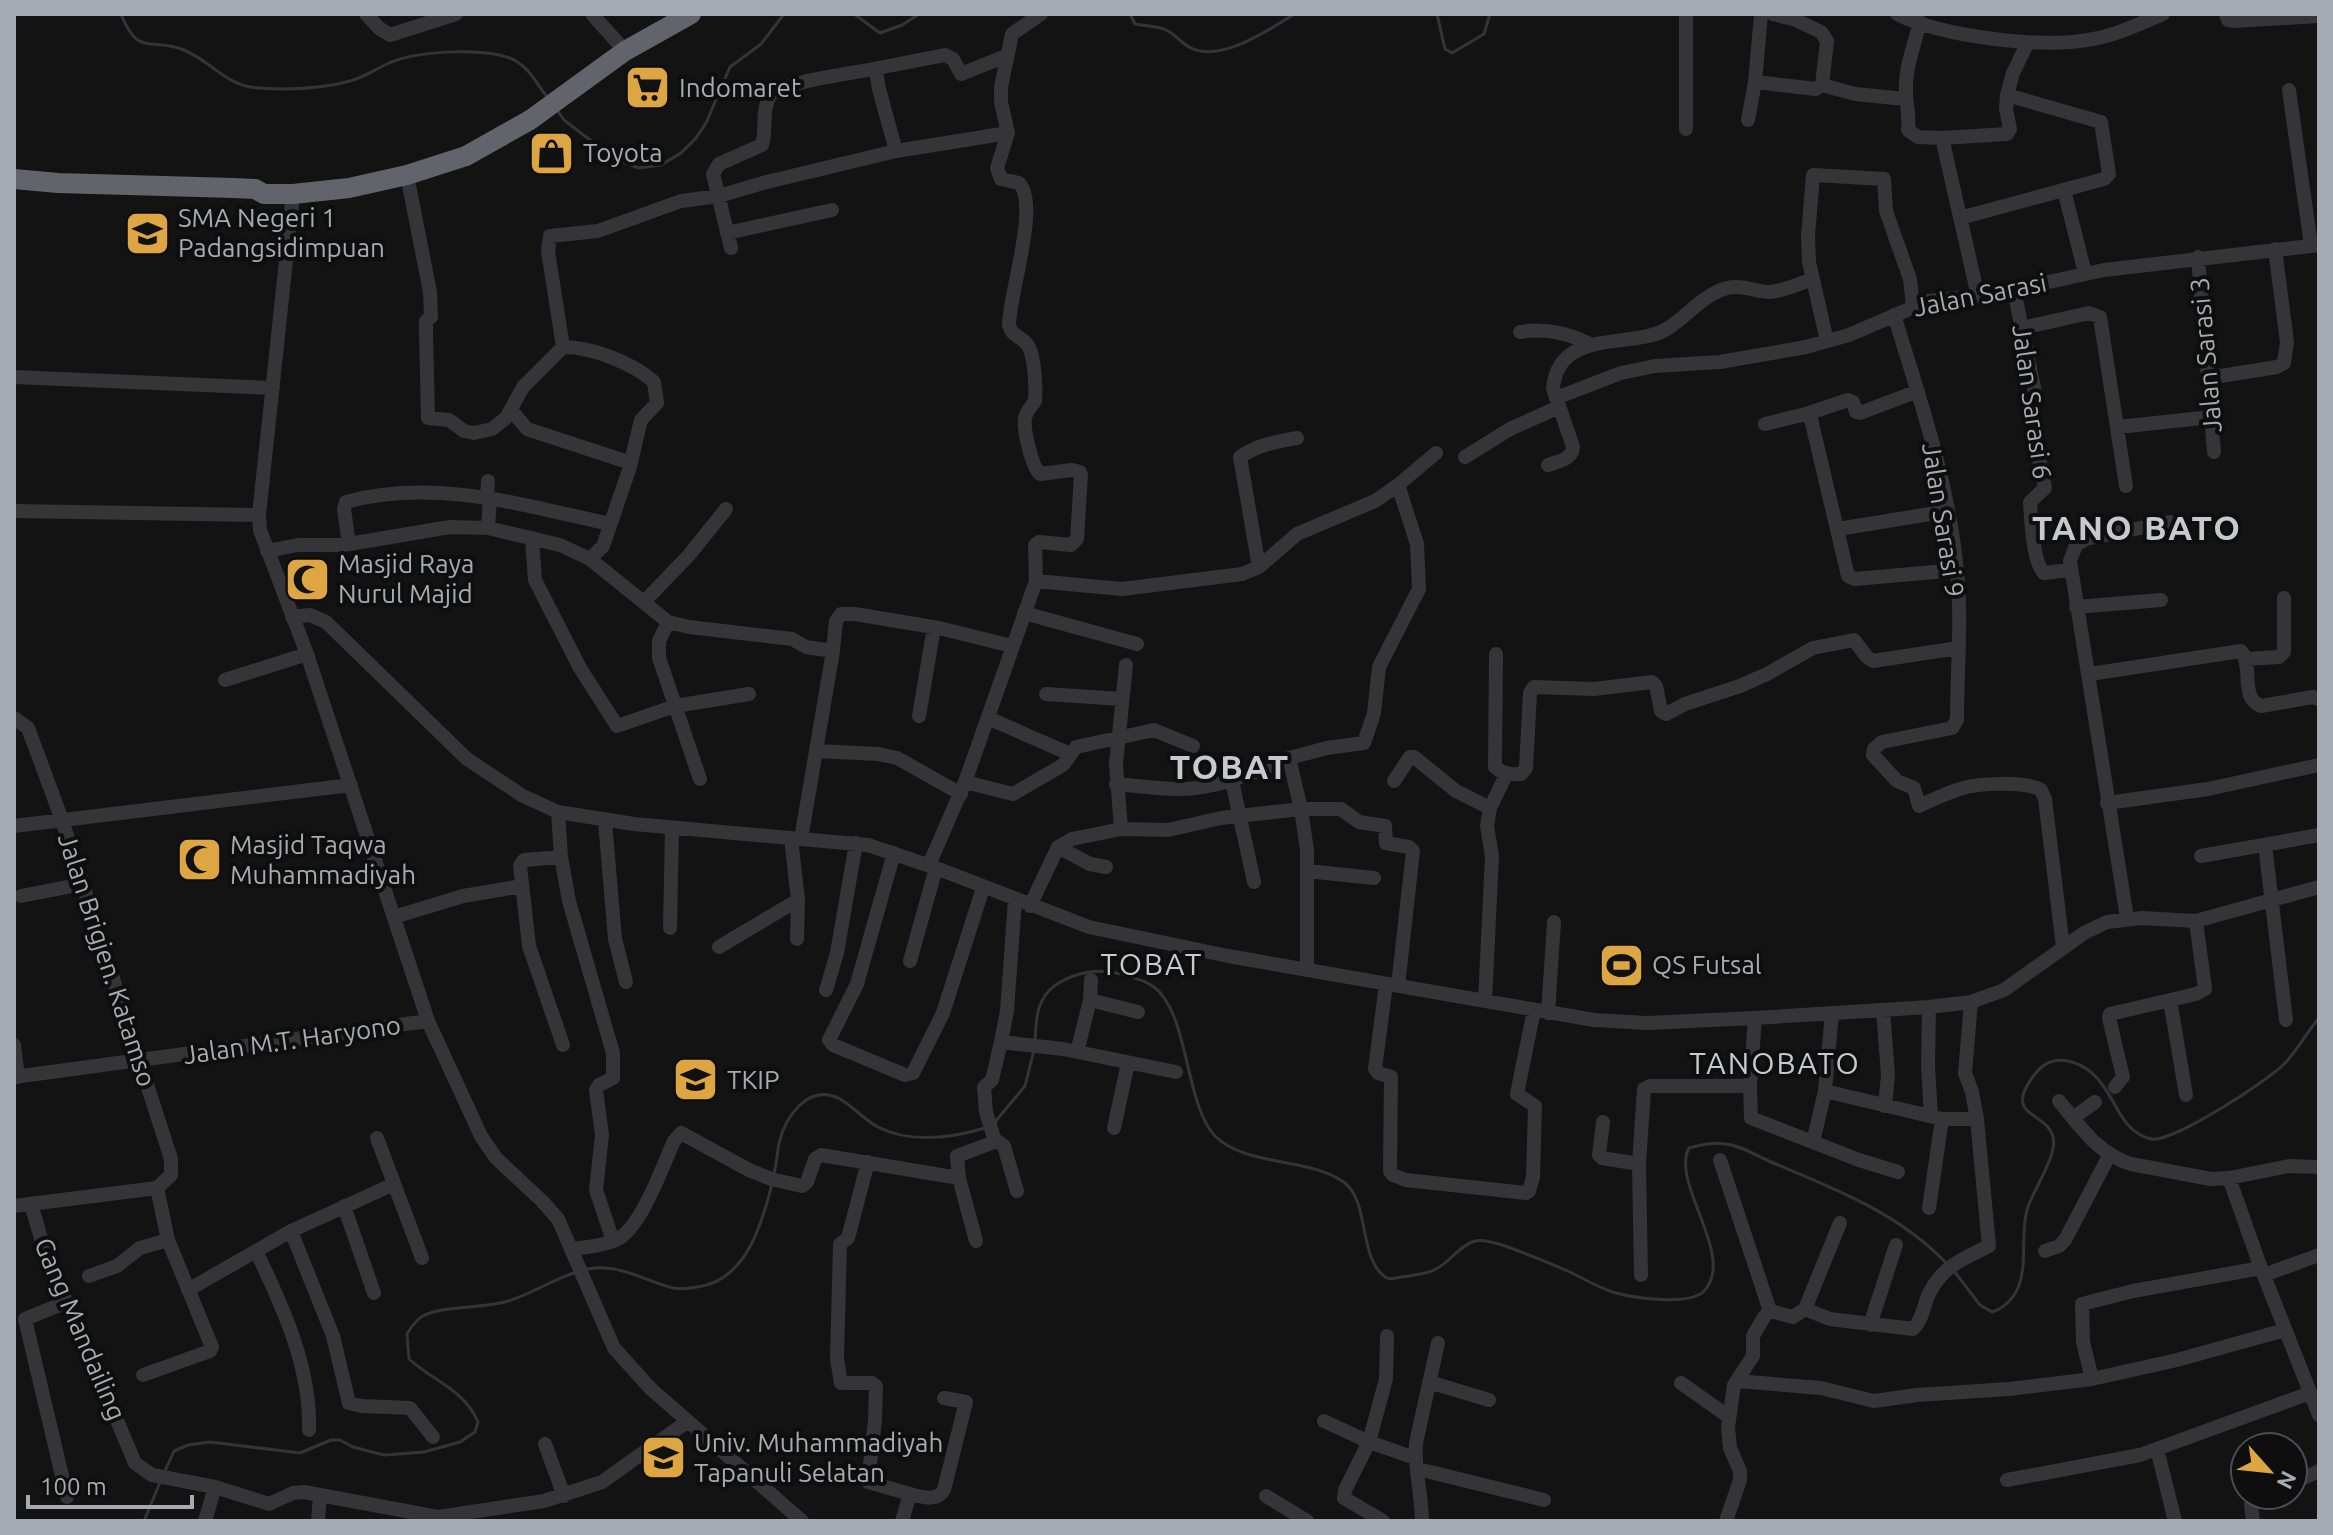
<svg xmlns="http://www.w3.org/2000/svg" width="2333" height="1535" font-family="Ubuntu,sans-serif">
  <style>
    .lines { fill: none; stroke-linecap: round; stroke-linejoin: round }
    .stream { stroke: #2e363c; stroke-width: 3 }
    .minor { stroke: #353539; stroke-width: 14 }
    .highway { stroke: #61646a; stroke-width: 20 }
    .labels { text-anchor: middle; stroke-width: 8; stroke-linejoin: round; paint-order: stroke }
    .poi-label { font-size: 26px; fill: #a6abb3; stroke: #0e0e0f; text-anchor: start }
    .street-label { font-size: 26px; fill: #a6abb3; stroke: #0e0e0f }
    .quarter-label { font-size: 30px; letter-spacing: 2px; fill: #c7c9d0; stroke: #0e0e0f }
    .district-label { font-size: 34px; font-weight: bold; letter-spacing: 2px; fill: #c7c9d0; stroke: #0e0e0f }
  </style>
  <rect width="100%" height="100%" fill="#131314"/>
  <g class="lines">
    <path class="stream" d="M121 14C139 59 151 36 184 50 211 61 227 87 259 88 289 90 321 89 350 81 365 77 376 69 389 63 417 51 489 46 516 61 531 70 537 85 548 98
      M854 14 880 33 902 25 919 14
      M1130 14 1135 24C1145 26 1157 26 1166 30 1175 34 1182 44 1191 48 1220 63 1271 29 1294 14
      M1437 14 1445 49 1452 53 1484 34 1490 14
      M557 110 564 120 586 137 625 163 639 168 661 165 681 153 696 138 706 123 730 67 761 44 784 14
      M1035 1043C1036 1019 1036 998 1057 984 1076 972 1099 968 1121 974 1132 977 1145 980 1154 987 1189 1013 1185 1105 1215 1136 1246 1167 1310 1157 1345 1183 1369 1202 1359 1257 1384 1276 1389 1281 1395 1278 1401 1277 1412 1275 1426 1275 1436 1269 1450 1262 1460 1245 1475 1241 1484 1239 1496 1243 1505 1246 1527 1254 1550 1263 1572 1273 1586 1280 1601 1289 1616 1293 1635 1298 1690 1306 1704 1291 1737 1257 1670 1183 1689 1148 1701 1145 1712 1142 1725 1144 1740 1145 1757 1156 1771 1162 1833 1188 1899 1213 1946 1263
      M995 1122 1025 1086 1034 1050
      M774 1173C777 1163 777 1153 779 1143 785 1117 808 1084 838 1098 852 1105 863 1119 878 1127 911 1144 951 1138 985 1128
      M584 1270C616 1261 644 1281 673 1288 681 1290 690 1288 697 1287 746 1281 762 1224 772 1184
      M1954 1271 1980 1305 1992 1312C2003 1309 2013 1299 2018 1288 2028 1264 2020 1235 2027 1210 2032 1191 2058 1156 2053 1137 2046 1110 2001 1118 2035 1074 2055 1048 2088 1063 2104 1087 2118 1106 2124 1133 2151 1139 2171 1144 2271 1079 2286 1062 2298 1049 2307 1032 2319 1018
      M164 1473 174 1451 188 1445 210 1442 300 1453 331 1440H340L353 1447 384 1455 424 1452 460 1442 475 1432 478 1422C465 1390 433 1381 409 1359L407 1334C411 1328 415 1320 423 1316 443 1305 483 1309 508 1301 532 1294 553 1279 577 1272
      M144 1521 161 1480"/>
    <path class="minor" d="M366 14 379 28 390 35 456 14
      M592 14 625 51
      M1773 14 1796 20
      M1897 14C1943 37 2043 49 2093 39 2117 35 2141 23 2163 14
      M2226 14 2228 20 2233 21 2319 16
      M1920 22C1915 43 1906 65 1906 85 1905 101 1910 114 1908 130L1918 137 1942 138 1978 296
      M873 69 945 55 953 59 961 74 1006 56
      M1755 82 1761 14
      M1822 85 1855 94 1905 99
      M2289 90 2311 245
      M1748 120 1755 82 1816 89 1822 85 1827 41 1821 32 1796 20 1797 14
      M1686 129V14
      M1942 138 2007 134 2010 129 2006 109 2007 95
      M407 175 430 292 431 317 426 321V333L428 418 449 420 464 431 474 433 492 429 506 418 523 387 563 347C592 347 633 363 654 382L657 403 641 420 629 470 603 546 590 559
      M2064 190 2085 273
      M293 194 259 515 260 530 307 654 428 1021 481 1136 496 1158 542 1201 558 1219 614 1348 650 1388 802 1521
      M1960 218 2104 179 2109 174 2101 122 2007 95 2013 73 2028 42
      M727 233 832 210
      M731 248 713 174 719 164 762 145C767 130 761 110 770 96 779 82 855 73 873 69L876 71 879 89 896 151
      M2198 257 2214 452
      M2014 290 2035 392 2029 408 2045 488 2030 502C2031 519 2033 563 2044 573L2070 570
      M1894 315C1920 399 1949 484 1957 572 1962 621 1957 671 1957 720L1952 728 1882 742 1874 749 1873 755 1897 781 1914 788 1919 806C1933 800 1946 793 1960 789 1977 783 2026 781 2041 790L2045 799 2063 947
      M2022 328 2089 313 2100 317 2126 486
      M1520 332C1544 328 1568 333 1590 344
      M1827 341 1809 262 1808 236 1813 175 1884 179 1886 211 1910 279 1913 306
      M563 347 548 251 550 236 598 231 681 201 719 196 763 183 896 151 1008 133
      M14 377 273 388
      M2208 378 2277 367 2284 363 2287 342 2275 249
      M1556 398 1621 373 1655 366 1720 362 1806 347 1849 335 1928 301 1994 294 2104 270 2319 245
      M511 410 527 429 631 463
      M1806 414 1811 419 1848 576 1855 579 1957 570
      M1765 424 1806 414 1848 400 1853 402 1856 412 1860 413 1918 391
      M2118 427 2211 417
      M1465 457 1510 429 1559 407
      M1548 465C1558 461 1572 460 1573 447L1553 388C1559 328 1630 349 1665 330 1686 318 1702 295 1727 288 1741 284 1756 292 1770 292 1784 291 1799 284 1812 279
      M487 498 488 481
      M14 511 259 515
      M488 528 490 498
      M1838 529 1948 511
      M532 538 535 580 580 668 617 726 675 706 749 694
      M349 544 344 509 346 502C434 478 523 505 610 524
      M267 551 298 545H343L450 527 488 528 560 545 590 559 668 622 689 627 792 639 806 647 833 651 801 839
      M1259 567 1240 457C1257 445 1275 442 1297 438
      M1036 581 1035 545 1039 542 1071 545 1077 539 1081 475 1080 472 1072 470 1040 474C1032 467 1023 429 1025 418 1026 411 1032 406 1035 401 1036 388 1035 352 1026 343 1018 335 1012 336 1009 325 1009 294 1040 205 1019 183L1001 179 997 168 1008 133 1001 102V87L1012 34 1041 14
      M644 602 689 555 726 509
      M2076 607 2161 600
      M1024 613 1137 644
      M292 617 310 615 326 622 467 759 523 796 558 812 634 824 868 845 936 868 1089 927 1228 956 1594 1020 1647 1023 1755 1018 1929 1007 1971 1002 2004 990 2084 933 2107 922 2142 918 2196 921 2319 887
      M668 622 659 641V658L700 779
      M833 651 836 621 841 614H855L939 628 1012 646
      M1496 654 1495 767C1502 774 1512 775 1521 774L1526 768 1530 693 1534 687 1594 689 1652 682 1656 686 1661 711 1666 714 1685 704 1740 686 1767 674 1813 648 1854 640 1867 657 1873 661 1958 648
      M2246 659 2279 657 2284 652V598
      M2090 674 2241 651C2254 666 2239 698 2261 706L2313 697 2319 699
      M225 680 307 654
      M1046 694 1122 699
      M919 716 934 627
      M14 718 28 728 62 820 171 1159V1175L157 1188
      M988 718 1070 754
      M816 751 878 754 897 758 961 794
      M1289 758 1327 748 1364 743 1374 713 1379 667 1419 589 1417 544 1398 485
      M1232 781 1254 882
      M1394 781 1410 757H1414L1456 791 1490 808
      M965 782 1013 794 1063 765 1076 747 1154 730 1193 746
      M1116 784C1137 786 1159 789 1180 789 1219 789 1254 772 1289 758L1301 809H1341L1359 822 1385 826 1386 843 1409 847 1413 851 1398 986
      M2107 803 2208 789 2319 765
      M558 812 561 857 569 901 613 1053V1078L599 1085 596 1090 602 1135 596 1190 613 1241
      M605 821 615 939 626 982
      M14 826 351 785
      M1121 829 1116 764 1126 665
      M791 838 798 900 797 939
      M2265 845 2286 1020
      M1058 847 1090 864 1106 867
      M894 853 857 984 829 1040 833 1045 905 1075 913 1073 943 1013 983 888
      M2201 856 2319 835
      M561 857 524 860 520 866 529 946 563 1045
      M929 865 965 782 1036 581 1122 589 1242 574 1259 567 1297 534 1375 501 1398 485 1436 453
      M1307 871 1374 878
      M21 896 83 884
      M1015 900 1007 1011 1001 1042 1063 1049 1176 1072
      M1030 906 1058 847 1072 839 1121 829 1168 830 1221 818 1301 809 1307 850V969
      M394 917 463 896 522 886
      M2127 918 2070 561 2076 545 2086 539 2170 522
      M670 928 672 828
      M719 947 798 900
      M910 961 936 868
      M1386 984 1375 1069 1378 1073 1391 1077 1390 1171 1393 1175 1406 1180 1526 1193 1529 1191 1533 1177 1535 1106 1517 1094 1534 1010
      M826 990 837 953 856 843
      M1090 1000 1138 1012
      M2170 1000 2186 1095
      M1485 1001 1492 856 1487 826 1490 808 1507 773
      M1929 1007 1928 1066 1931 1116
      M1883 1010 1888 1075 1885 1106
      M1548 1013 1554 922
      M1755 1018 1750 1086 1751 1118 1859 1160 1898 1172
      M14 1045 18 1077
      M1077 1052 1090 1000 1091 980
      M14 1077 428 1021
      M2115 1087 2123 1077 2109 1018 2110 1014 2196 994 2205 989 2196 921
      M1825 1091 1942 1119H1977
      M2059 1101C2080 1126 2098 1154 2131 1164L2211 1179 2229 1178 2289 1166 2319 1167
      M2073 1118 2095 1102
      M1603 1122 1599 1155 1602 1158 1639 1164
      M1114 1128 1128 1063
      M377 1138 422 1258
      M995 1141 986 1112 984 1087 992 1080 1001 1042
      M1813 1142 1825 1091 1832 1013
      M1720 1160 1770 1311
      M868 1162 848 1238 840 1244 837 1359 841 1383H872L876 1386 875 1420 868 1482 910 1494
      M2229 1178 2261 1268 2319 1415
      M31 1204 52 1276 67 1302 135 1463 152 1475 215 1487
      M14 1206 157 1188
      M344 1206 374 1293
      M1929 1208 1942 1119
      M291 1231 333 1336 349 1403 362 1406 410 1408 433 1437
      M976 1241 959 1178 957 1156 997 1141 1004 1146 1017 1191
      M572 1249C587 1247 603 1246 616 1240 641 1229 663 1165 674 1141L681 1133 749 1170 771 1179 802 1186 807 1182 815 1159 821 1155 959 1178
      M256 1251C283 1307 311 1368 309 1430
      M2045 1251 2059 1246 2065 1240 2109 1156
      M1641 1275 1639 1164 1644 1089 1650 1086H1750
      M2264 1275 2319 1255
      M89 1276 117 1266 140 1248 168 1240
      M188 1290 291 1231 394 1184
      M67 1302 25 1319 67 1497
      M1805 1309 1830 1319 1913 1329C1923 1320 1923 1306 1929 1294 1942 1266 1965 1258 1989 1246L1977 1119 1972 1092 1965 1073 1971 1002
      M1770 1311 1793 1317 1805 1309 1840 1223
      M1870 1325 1896 1245
      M143 1375 210 1351 212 1347 168 1240 157 1188
      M2092 1379 2083 1342 2082 1304 2133 1291 2261 1268
      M1737 1381 1821 1388 1874 1401 1917 1395 2009 1389 2092 1379 2177 1360 2285 1330
      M1429 1382 1489 1400
      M1681 1383 1729 1417
      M1324 1421 1369 1442 1415 1458
      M545 1444 564 1496
      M2157 1449 2175 1521
      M1418 1469 1544 1500
      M2007 1480 2140 1455 2310 1393
      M2293 1483 2319 1471
      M1266 1496 1307 1521
      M205 1521 215 1487 269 1504 293 1493 304 1492 438 1517 544 1501 602 1482 688 1421
      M318 1521 320 1495
      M902 1521 910 1494C922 1497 937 1502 944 1490L966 1402 944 1398
      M1383 1521 1344 1498 1345 1490 1369 1442 1386 1379 1387 1336
      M1422 1521C1422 1495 1414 1469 1416 1443L1438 1343
      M1726 1521 1740 1480V1471L1730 1448 1728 1427 1734 1385 1753 1356V1336L1764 1317 1770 1311
      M2253 1521 2251 1505 2267 1495"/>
    <path class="highway" d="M14 179 58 183 233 188 255 189 264 194H293L349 188 407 175 466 156 530 120 625 51 691 14"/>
  </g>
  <defs>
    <symbol id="supermarket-square" viewBox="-11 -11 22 22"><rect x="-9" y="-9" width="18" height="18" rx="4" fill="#dda643" stroke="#0e0e0f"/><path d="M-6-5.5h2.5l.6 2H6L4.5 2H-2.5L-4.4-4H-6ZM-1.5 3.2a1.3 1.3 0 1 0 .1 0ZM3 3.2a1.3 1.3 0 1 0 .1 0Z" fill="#111"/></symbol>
    <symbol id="shop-square" viewBox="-11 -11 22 22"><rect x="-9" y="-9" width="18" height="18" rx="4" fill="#dda643" stroke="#0e0e0f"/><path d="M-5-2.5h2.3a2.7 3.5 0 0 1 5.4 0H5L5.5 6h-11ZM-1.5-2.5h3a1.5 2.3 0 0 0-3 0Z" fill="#111"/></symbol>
    <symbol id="school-square" viewBox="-11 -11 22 22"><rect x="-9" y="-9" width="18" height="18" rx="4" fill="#dda643" stroke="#0e0e0f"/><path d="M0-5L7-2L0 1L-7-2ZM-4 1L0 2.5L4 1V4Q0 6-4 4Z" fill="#111"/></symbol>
    <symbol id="mosque-square" viewBox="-11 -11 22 22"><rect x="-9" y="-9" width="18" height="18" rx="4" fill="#dda643" stroke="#0e0e0f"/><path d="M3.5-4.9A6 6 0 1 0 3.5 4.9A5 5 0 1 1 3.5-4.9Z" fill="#111"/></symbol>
    <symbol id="stadium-square" viewBox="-11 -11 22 22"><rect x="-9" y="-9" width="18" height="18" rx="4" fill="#dda643" stroke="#0e0e0f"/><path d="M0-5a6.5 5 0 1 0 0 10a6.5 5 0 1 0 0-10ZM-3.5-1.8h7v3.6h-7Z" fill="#111"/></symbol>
    <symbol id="university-square" viewBox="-11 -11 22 22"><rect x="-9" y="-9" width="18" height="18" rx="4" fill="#dda643" stroke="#0e0e0f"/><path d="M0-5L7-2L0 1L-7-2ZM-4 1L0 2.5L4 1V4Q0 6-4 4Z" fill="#111"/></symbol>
  </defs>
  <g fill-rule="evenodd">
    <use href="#supermarket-square" x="622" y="62" width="51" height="51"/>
    <use href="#shop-square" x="526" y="128" width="51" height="51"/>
    <use href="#school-square" x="122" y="208" width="51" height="51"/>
    <use href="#mosque-square" x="282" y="554" width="51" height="51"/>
    <use href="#mosque-square" x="174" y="834" width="51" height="51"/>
    <use href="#stadium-square" x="1596" y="940" width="51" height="51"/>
    <use href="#school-square" x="670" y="1054" width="51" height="51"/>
    <use href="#university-square" x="638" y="1432" width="51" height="51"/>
  </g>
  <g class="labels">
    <g class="poi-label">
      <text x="679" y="97">Indomaret</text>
      <text x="583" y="162">Toyota</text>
      <text x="178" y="227">SMA Negeri 1<tspan x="178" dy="30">Padangsidimpuan</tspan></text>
      <text x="338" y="573">Masjid Raya<tspan x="338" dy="30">Nurul Majid</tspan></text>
      <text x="230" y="854">Masjid Taqwa<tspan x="230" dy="30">Muhammadiyah</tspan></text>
      <text x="1652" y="974">QS Futsal</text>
      <text x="727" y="1089">TKIP</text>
      <text x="694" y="1452">Univ. Muhammadiyah<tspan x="694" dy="30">Tapanuli Selatan</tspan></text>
    </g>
    <g class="street-label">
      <text transform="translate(1980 295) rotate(-11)" y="9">Jalan Sarasi</text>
      <text transform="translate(2206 355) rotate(-95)" y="9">Jalan Sarasi 3</text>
      <text transform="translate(2032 402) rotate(82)" y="9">Jalan Sarasi 6</text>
      <text transform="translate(1943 520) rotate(81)" y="9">Jalan Sarasi 9</text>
      <text transform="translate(107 960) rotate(72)" y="9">Jalan Brigjen. Katamso</text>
      <text transform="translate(292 1040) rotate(-8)" y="9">Jalan M.T. Haryono</text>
      <text transform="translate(80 1329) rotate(67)" y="9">Gang Mandailing</text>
    </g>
    <g class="quarter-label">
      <text x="1152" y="975">TOBAT</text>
      <text x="1775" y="1074">TANOBATO</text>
    </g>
    <g class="district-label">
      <text x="2137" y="540">TANO BATO</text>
      <text x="1230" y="779">TOBAT</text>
    </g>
  </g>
  <rect width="2333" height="1535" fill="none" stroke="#a6abb3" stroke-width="32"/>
  <g transform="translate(2269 1471) rotate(117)"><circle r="38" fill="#0e0e0f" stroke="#4b4d51" stroke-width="2"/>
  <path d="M0-6L14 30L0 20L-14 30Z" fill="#dda643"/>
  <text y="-12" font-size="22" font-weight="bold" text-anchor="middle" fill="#a6abb3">N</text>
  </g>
  <path d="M28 1495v12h164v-12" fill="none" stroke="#a6abb3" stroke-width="4"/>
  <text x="40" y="1495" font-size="24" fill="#a6abb3" stroke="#0e0e0f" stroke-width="6" paint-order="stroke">100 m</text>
</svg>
